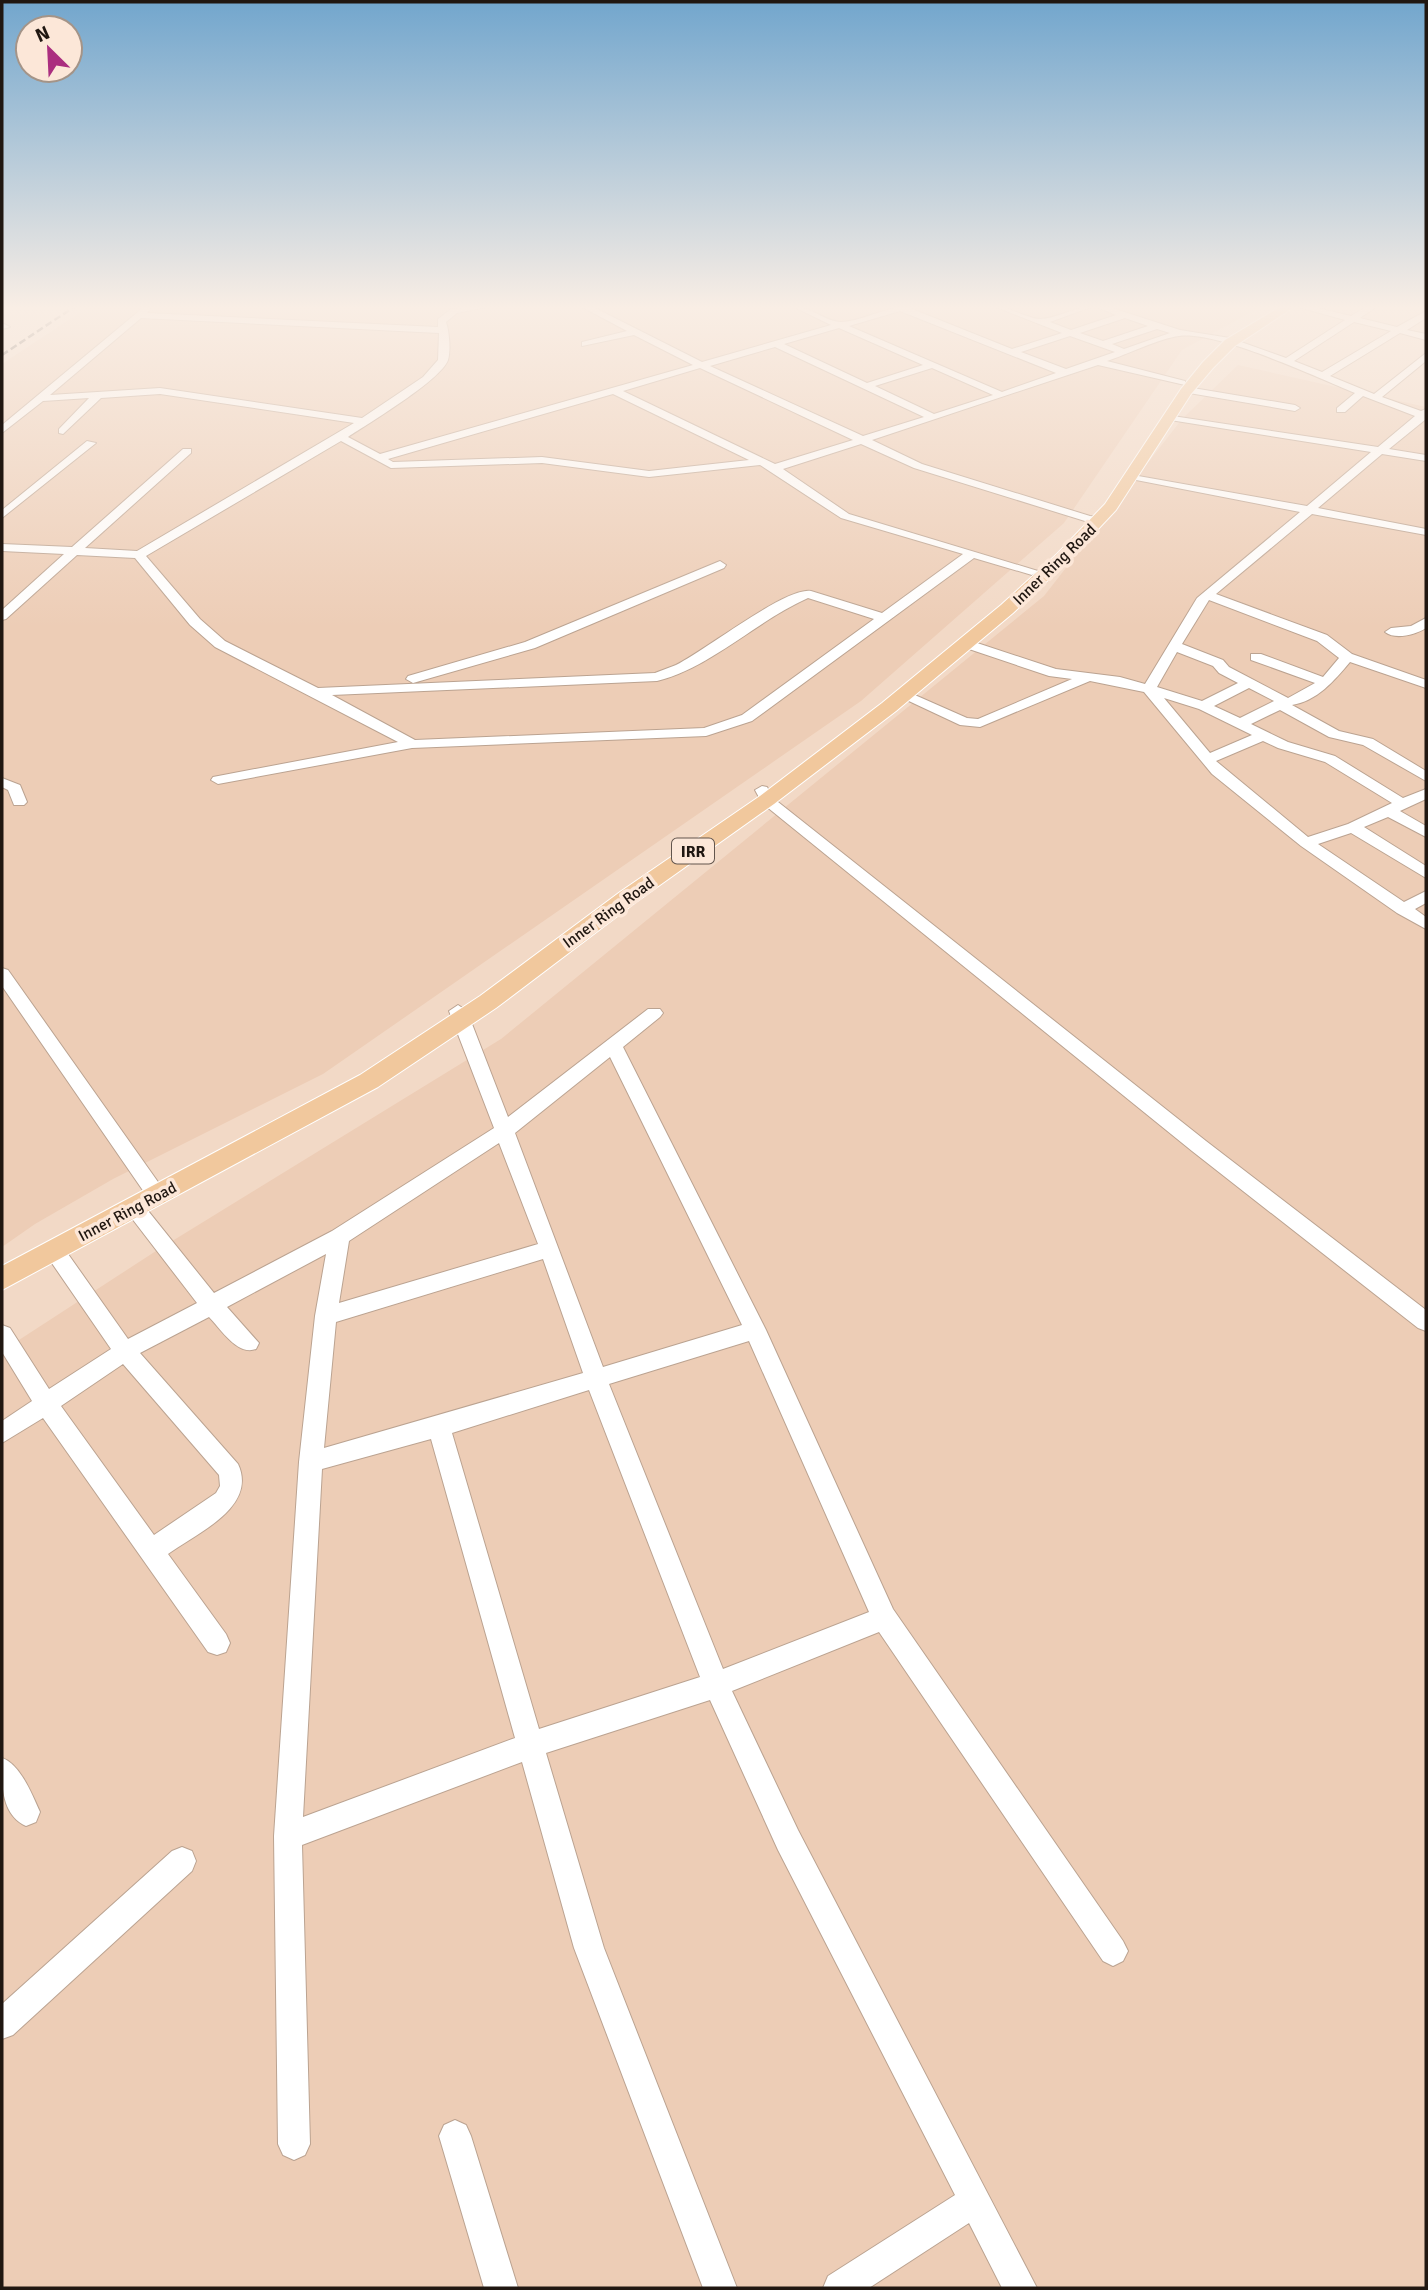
<svg xmlns="http://www.w3.org/2000/svg" width="1428" height="2290" font-family="Signika,sans-serif">
  <style>
    .built { fill: #edcdb6 }
    .lines { fill: none; stroke-linecap: round; stroke-linejoin: round }
    .minor-casing { stroke: #bba391; stroke-width: 2 }
    .major-casing { stroke: #fff; stroke-width: 2 }
    .minor { fill: #fff; fill-rule: evenodd }
    .major { fill: #f1c89d; fill-rule: evenodd }
    .rail { stroke: #4b3f36; stroke-width: 2.5; stroke-dasharray: 7 3.5; stroke-linecap: butt }
    .labels { text-anchor: middle; stroke-width: 7; stroke-linejoin: round; paint-order: stroke }
    .far-street-label { font-size: 16px; fill: #201711; stroke: #fce7d8 }
    .shield { fill: #fce7d8; stroke: #62554d; stroke-width: 2 }
    .shield-label { font-size: 16px; font-weight: bold; fill: #201711 }
  </style>
  <rect width="100%" height="100%" fill="#f2d9c6"/>
  <path class="built" d="M88 307H1261L1182 350 1064 523 861 701 323 1074 113 1179 35 1224 2 1247V364Z
    M1238 365 1426 407V2288H2V1351L156 1251 501 1039 1044 596 1182 419Z"/>
  <g class="lines">
    <defs>
      <path id="minor" d="M144 307 150 309 147 313 438 327V319L451 309 486 307 457 313 446 322C449 331 451 350 448 360 441 380 369 423 348 437L380 454 693 365 634 335 582 346V342L627 331 582 307H593L702 362 831 325 794 307C812 307 826 322 841 322 860 322 884 307 907 307L1012 349 1062 333 996 307C1012 307 1025 318 1040 319 1055 319 1074 307 1091 307L1050 322 1071 330 1116 315 1097 307H1109L1180 330 1230 338 1286 358 1345 320 1298 307H1313L1351 316 1366 307H1376L1360 318 1397 327 1426 311V318L1407 330 1426 334V340L1400 333 1330 376 1374 394 1426 353V361L1382 397 1421 411 1426 409V419L1389 449 1426 455V461L1382 454 1318 508 1426 529V535L1312 514 1216 594 1327 635 1352 654 1426 680V688L1350 662C1334 681 1317 701 1292 705L1339 731 1373 739 1426 771V781L1363 745 1329 737 1280 710 1251 724 1288 742 1335 756 1403 798 1426 789V799L1400 811 1426 826V837L1388 817 1364 827 1426 866V878L1351 833 1318 844 1404 902 1426 891V903L1415 909 1426 917V929L1397 913 1301 846 1212 774 1144 692 1090 681 980 727 960 725 896 695 898 692H908L967 718 978 719 1072 679 1049 676 960 646V640L965 639 1056 669 1120 677 1145 684 1197 598 1300 512 1131 479 1126 476 1127 474 1307 506 1371 452 1170 420 1166 419V415L1378 447 1415 416 1363 396 1345 412H1337V408L1355 393C1316 377 1218 331 1179 336 1160 338 1126 355 1107 361L1185 381V385L1098 365 872 440 922 464 1090 516 1104 518V522L1085 521 914 468 861 444 783 469 849 514 1038 571 1032 575 974 558 752 721 706 736 412 748 218 784 211 780 213 777 398 742 215 647 190 625 135 558 77 555 6 619 2 620V610L64 554 2 551V544L72 547 183 449H191V453L85 548 137 551 354 423 160 394 101 398 63 434 59 433V429L89 398 43 401 2 433V425ZM900 311 1056 373 1002 392 849 326ZM141 318 439 333 438 360 423 377 362 418 160 388 50 395ZM1125 318 1148 326 1103 341 1080 333ZM1354 322 1391 331 1322 372 1294 361ZM839 328 923 365 867 383 784 344ZM1157 329 1170 333 1124 349 1112 344ZM1070 336 1115 352 1066 369 1021 352ZM775 347 924 417 863 436 710 366ZM700 368 853 440 775 464 623 391ZM932 368 993 395 934 414 875 386ZM613 394 749 460 649 471 542 457 393 462 388 459ZM341 441 391 468 542 463 649 477 760 465 841 518 963 554 882 613 811 591C785 587 705 651 676 665 669 668 662 670 655 673L318 688 225 641 200 619 146 556ZM808 598 874 619 742 715 704 728 415 740 332 695 657 681C712 667 756 621 808 598ZM1209 600 1317 641 1339 658 1323 677 1261 654H1251V660L1315 683 1288 698 1229 667 1223 660 1182 644ZM1177 652 1213 666 1219 673 1238 683 1202 701 1157 687ZM1249 688 1274 701 1240 718 1214 706ZM1164 698 1199 709 1252 735 1210 753ZM1263 741 1278 748 1325 762 1392 803 1348 824 1308 837 1216 761Z
        M2 323 10 327 2 329Z
        M1187 387 1295 405 1300 408 1295 411 1183 392V388Z
        M87 441 96 443 2 518V510Z
        M720 561 726 565 724 568 535 648 413 683 406 679 408 676 525 642Z
        M1426 618V628C1415 635 1395 640 1385 632L1391 628 1411 626Z
        M2 778 20 785 27 802 24 805H14L8 790 2 787Z
        M762 786 767 787 773 798 1206 1141 1426 1310V1331L1418 1328 1192 1151 762 803 755 790Z
        M2 968 8 970 158 1182 161 1187 158 1192 151 1195 144 1192 2 986Z
        M458 1005 467 1011 508 1117 648 1009H660L663 1013 660 1017 623 1047 766 1330 893 1609 1123 1941 1128 1951 1123 1961 1113 1966 1103 1961 879 1632 732 1691 798 1830 1037 2288H1002L969 2223 869 2288H823L828 2276 955 2195 778 1850 710 1700 546 1753 604 1948 737 2288H703L574 1948 522 1762 302 1845 310 2144 305 2155 294 2160 283 2155 278 2144 274 1836 299 1462 315 1316 326 1254 227 1307 259 1343 256 1349C237 1356 221 1329 209 1317L140 1353 238 1464C258 1507 197 1533 168 1554L226 1634 230 1643 226 1652 217 1655 208 1652 43 1418 2 1443V1421L32 1401 2 1352V1325L10 1328 49 1389 111 1349 47 1256 44 1250 47 1244 54 1242 61 1244 128 1339 197 1303 127 1212 124 1207 127 1202 134 1199 141 1202 214 1293 332 1231 494 1128 449 1011ZM610 1057 742 1325 603 1367 515 1133ZM499 1143 538 1244 339 1303 349 1241ZM543 1259 583 1373 324 1448 336 1322ZM749 1341 869 1612 723 1669 609 1384ZM123 1364 219 1475 220 1486 216 1493 154 1535 61 1406ZM589 1390 700 1677 539 1729 452 1433ZM431 1439 515 1738 303 1817 322 1469Z
        M2 1758C20 1764 32 1794 40 1812L36 1822 26 1826C0 1814 2 1782 2 1758Z
        M182 1847 192 1851 196 1861 192 1871 13 2035 2 2039V2004L172 1851Z
        M455 2120 466 2125 471 2136 518 2288H484L439 2136 444 2125Z"/>
      <path id="major" d="M1280 307H1294L1235 346 1213 368 1191 394 1116 510 1069 560 1013 613 896 711 774 804 636 902 496 1008 378 1087 2 1290V1266L360 1075 480 996 620 892 760 796 882 703 1001 605 1057 554 1105 504 1181 389 1203 362 1225 340Z"/>
    </defs>
    <use href="#minor" class="minor-casing"/>
    <use href="#major" class="major-casing"/>
    <use href="#minor" class="minor"/>
    <use href="#major" class="major"/>
    <path class="rail" d="M2 355 74 307"/>
  </g>
  <linearGradient id="sky" x2="0" y2="1"><stop stop-color="#72a6cd"/><stop offset="0.49" stop-color="#f9eee5"/><stop offset="1" stop-color="#f9eee5" stop-opacity="0"/></linearGradient>
  <rect width="1428" height="627" fill="url(#sky)"/>
  <g class="labels">
    <g class="far-street-label">
      <text transform="translate(1054 564) rotate(-44)" y="6">Inner Ring Road</text>
      <text transform="translate(608 912) rotate(-36)" y="6">Inner Ring Road</text>
      <text transform="translate(127 1211) rotate(-28)" y="6">Inner Ring Road</text>
    </g>
    <rect class="shield" x="672" y="838.5" width="42" height="25" rx="5"/>
    <g class="shield-label">
      <text x="693" y="857">IRR</text>
    </g>
  </g>
  <rect width="1428" height="2290" fill="none" stroke="#201711" stroke-width="7"/>
  <g transform="translate(49 49) rotate(336)"><circle r="33" fill="#fce7d8" stroke="#a49488" stroke-width="2"/>
  <path d="M0-5L12 26L0 18L-12 26Z" fill="#ab2e7f"/>
  <text y="-10" font-size="19" font-weight="bold" text-anchor="middle" fill="#201711">N</text>
  </g>
</svg>
